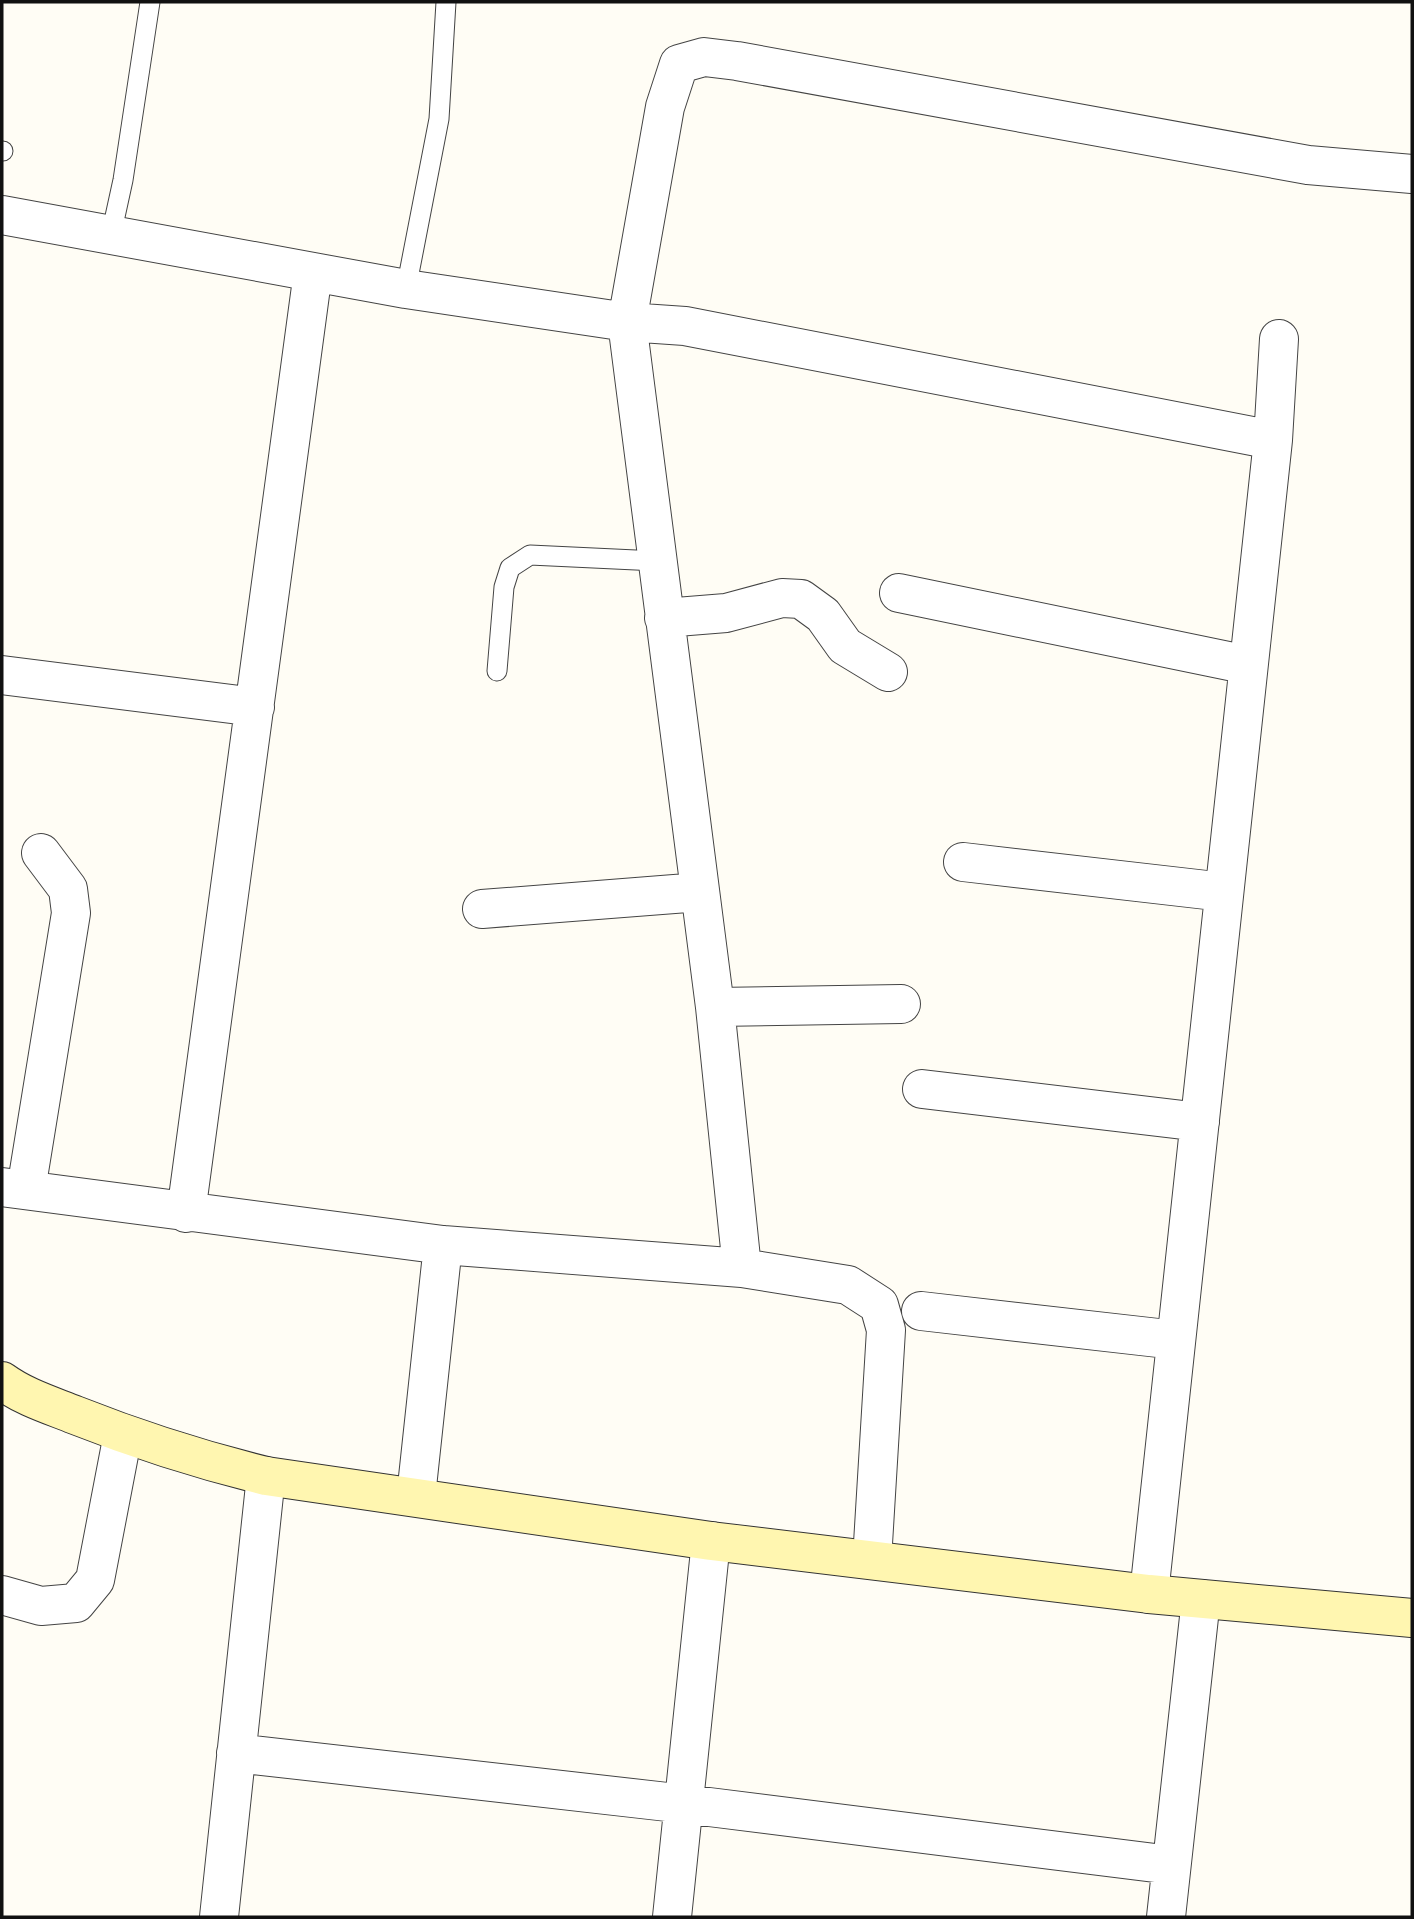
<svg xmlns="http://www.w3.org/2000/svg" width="1414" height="1919" font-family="'Times New Roman',serif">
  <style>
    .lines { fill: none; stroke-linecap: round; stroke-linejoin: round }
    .lane-casing { stroke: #444; stroke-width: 21 }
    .street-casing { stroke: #444; stroke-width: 40 }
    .secondary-casing { stroke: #333; stroke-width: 40 }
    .lane { stroke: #fff; stroke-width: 19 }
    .street { stroke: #fff; stroke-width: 38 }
    .secondary { stroke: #fff6b0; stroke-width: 38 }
  </style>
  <rect width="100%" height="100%" fill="#fffdf5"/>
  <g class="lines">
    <defs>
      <path id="lane" d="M2 151H3
        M111 235 123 180 150 2
        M406 289 439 119 446 2
        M497 671 504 587 510 568 530 555 657 561"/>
      <path id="street" d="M2 215 406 289 627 322 685 326 1273 440
        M899 593 1248 665
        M664 618 726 613 782 598 801 599 823 615 845 646 888 672
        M2 675 255 707
        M963 862 1224 892
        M482 909 700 892
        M715 1007 901 1004
        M922 1089 1200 1122
        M2 1187 443 1245 742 1268 848 1285 879 1305 886 1330 872 1560
        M26 1190 71 913 68 889 41 853
        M186 1213 313 272
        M742 1268 715 1007 627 322 665 107 679 64 704 57 737 61 1308 165 1412 174
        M921 1311 1176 1340
        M416 1496 443 1245
        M1149 1594 1273 440 1279 339
        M2 1595 41 1606 76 1603 95 1580 123 1434
        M236 1753 685 1804 1171 1865
        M219 1917 266 1476
        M672 1917 711 1541
        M1166 1917 1201 1599"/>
      <path id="secondary" d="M2 1381C24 1397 50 1405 75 1415 138 1440 201 1460 266 1476L711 1541 1149 1594 1412 1618"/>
    </defs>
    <use href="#lane" class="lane-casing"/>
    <use href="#street" class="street-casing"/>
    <use href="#secondary" class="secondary-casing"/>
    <use href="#lane" class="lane"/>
    <use href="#street" class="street"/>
    <use href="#secondary" class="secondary"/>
  </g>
  <rect width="1414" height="1919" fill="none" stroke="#111111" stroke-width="7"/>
</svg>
